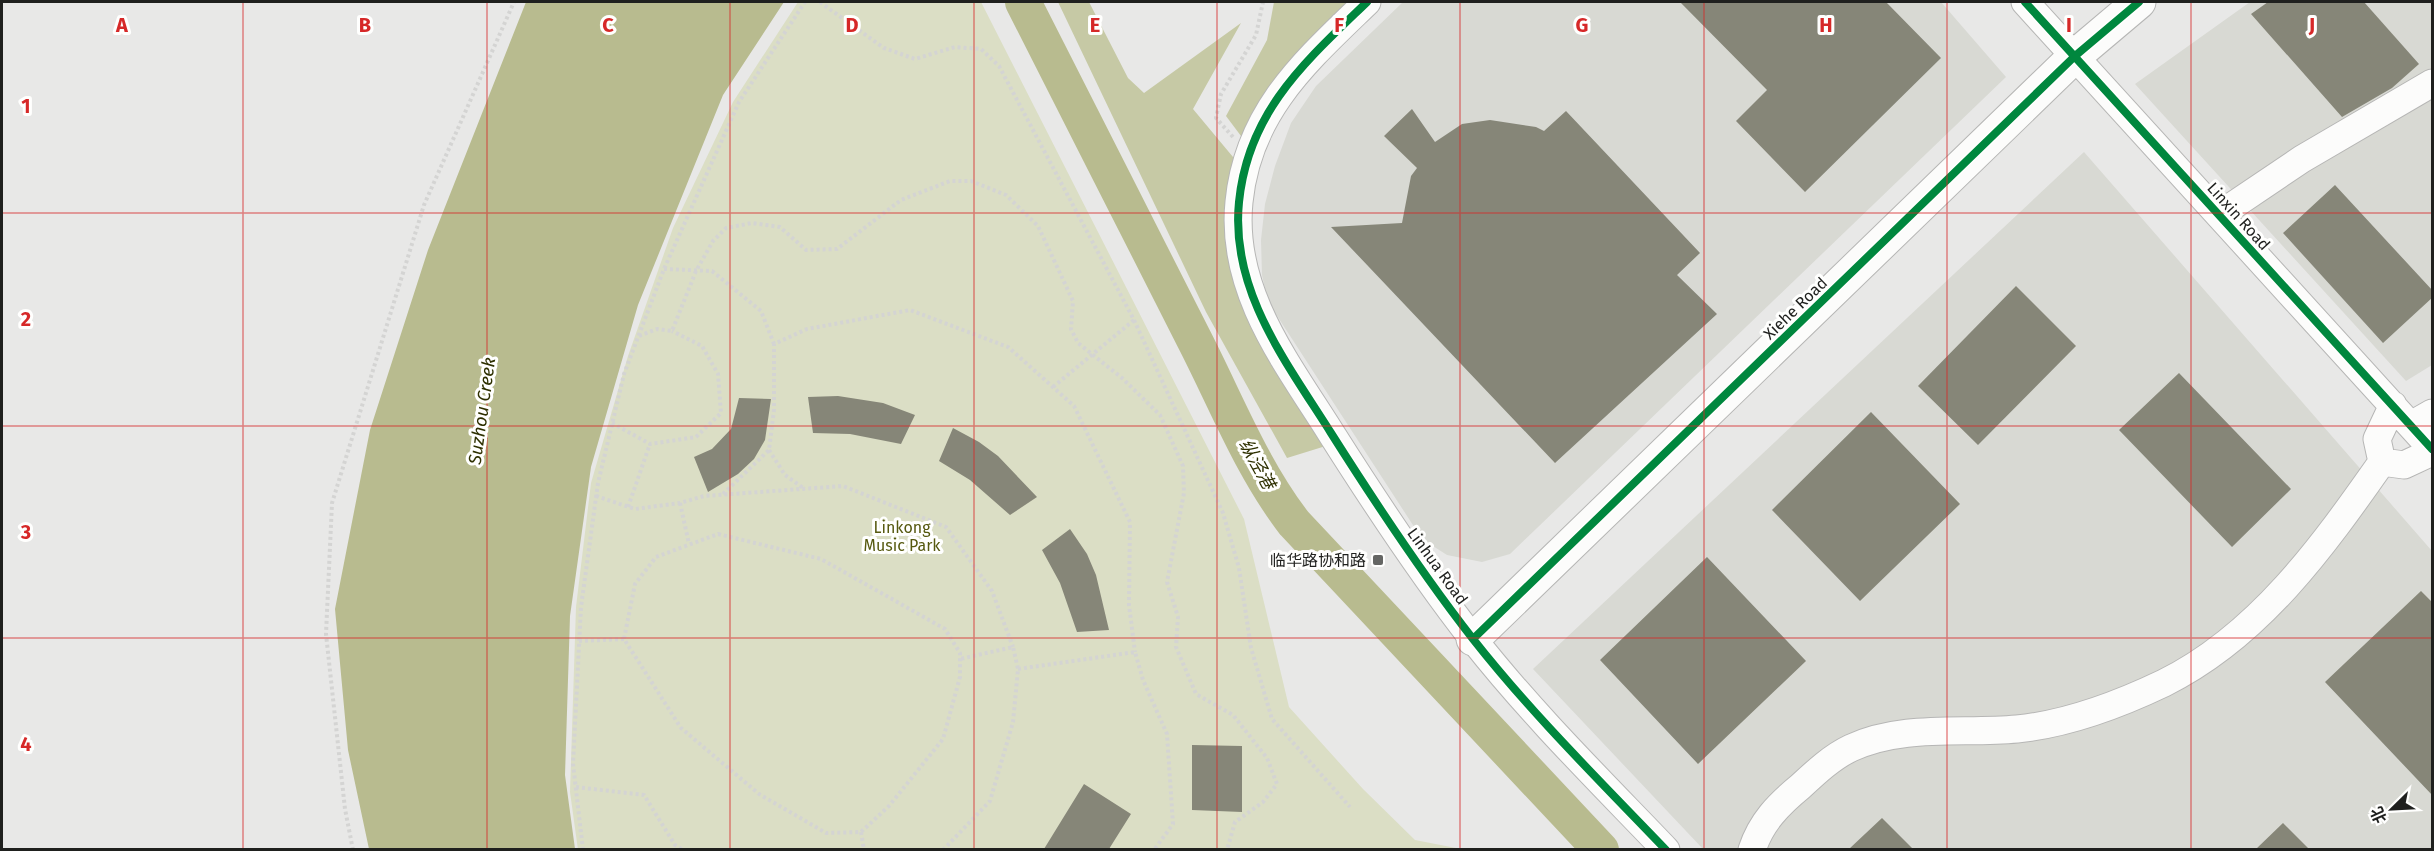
<svg xmlns="http://www.w3.org/2000/svg" width="2434" height="851" font-family="'Fira Sans','Noto Sans SC',sans-serif">
  <style>
    .built { fill: #d8d9d3 }
    .green { fill: #dbdec5 }
    .forest { fill: #c6c9a5 }
    .water { fill: #b8bb8f }
    .lines { fill: none; stroke-linecap: round; stroke-linejoin: round }
    .river { stroke: #b8bb8f; stroke-width: 36 }
    .building { fill: #868678 }
    .minor-casing { stroke: #b6b6b5; stroke-width: 29 }
    .major-casing { stroke: #b6b6b5; stroke-width: 35 }
    .path { stroke: #d4d4d3; stroke-width: 4; stroke-dasharray: 3 3; stroke-linecap: butt }
    .minor { stroke: #fcfcfb; stroke-width: 27 }
    .major { stroke: #fcfcfb; stroke-width: 33 }
    .cycleway-casing { stroke: #fffffe; stroke-width: 11 }
    .cycleway { stroke: #00873e; stroke-width: 8 }
    .grid { fill: none; stroke: #d62828; stroke-width: 1.5; stroke-opacity: 0.55 }
    .poi-dot { fill: #656664; stroke: #fffffe; stroke-width: 2 }
    .labels { text-anchor: middle; stroke-width: 6; stroke-linejoin: round; paint-order: stroke }
    .street-label { font-size: 16px; fill: #1f201e; stroke: #fffffe }
    .park-label { font-size: 16px; fill: #56590f; stroke: #fffffe }
    .poi-label { font-size: 16px; fill: #1f201e; stroke: #fffffe; text-anchor: end }
    .water-label { font-size: 18px; font-style: italic; fill: #2e3000; stroke: #fffffe }
    .grid-label { font-size: 20px; text-anchor: middle; font-weight: bold; fill: #d62828; stroke: #fffffe; stroke-width: 6; stroke-linejoin: round; paint-order: stroke }
  </style>
  <rect width="100%" height="100%" fill="#e8e8e7"/>
  <path class="built" d="M1403 2H1941L2006 77 1510 554 1482 562 1447 555 1422 539 1268 302 1262 275 1261 240 1265 204 1275 166 1291 123 1316 86Z
    M2250 2H2432V365L2406 381 2135 84Z
    M2084 152 2432 551V849H1703L1533 669Z"/>
  <path class="green" d="M798 2H981L1244 519 1289 707 1363 789 1415 840 1461 849 578 850 570 792 576 607 591 483 628 356 673 228 733 102Z"/>
  <path class="forest" d="M1058 2H1089L1128 78 1144 93 1241 23 1193 109 1238 163 1227 226 1329 445 1287 458 1206 312Z
    M1274 2H1351L1244 140 1226 116 1267 40Z"/>
  <path class="water" d="M526 2H784L723 95 638 305 591 467 570 616 565 775 575 849H369L348 750 335 609 370 430 428 250Z"/>
  <g class="lines">
    <path class="river" d="M1023 2C1080 114 1137 227 1194 339 1226 401 1251 467 1294 523L1601 850"/>
  </g>
  <path class="building" d="M1680 2H1886L1941 58 1805 192 1736 121 1767 90Z
    M2268 2H2364L2419 64 2392 88 2342 117 2251 14Z
    M1412 109 1435 142 1462 124 1490 120 1536 127 1544 131 1566 111 1700 253 1677 275 1717 314 1555 463 1331 227 1402 223 1411 176 1417 168 1384 136Z
    M2335 185 2433 291V297L2383 343 2283 233Z
    M2016 286 2076 346 1978 445 1918 386Z
    M2179 373 2291 489 2232 547 2119 430Z
    M838 396 883 403 915 415 901 444 850 434 813 433 808 397Z
    M739 398 771 399 765 440 754 459 738 474 708 492 694 457 712 449 731 429Z
    M1871 412 1960 504 1860 601 1772 510Z
    M953 428 979 442 998 456 1037 497 1010 515 970 480 939 461Z
    M1070 529 1087 554 1096 575 1109 630 1077 632 1060 583 1042 550Z
    M1707 557 1806 661 1698 764 1600 660Z
    M2421 591 2433 603V796L2325 682Z
    M1192 745 1242 746V812L1192 810Z
    M1084 784 1131 814 1109 849H1044Z
    M1882 818 1913 849H1849Z
    M2283 823 2309 849H2256Z"/>
  <g class="lines">
    <defs>
      <path id="minor" d="M1367 2C1306 61 1248 111 1239 202 1230 291 1287 363 1331 433 1376 504 1422 574 1473 639 1532 714 1600 781 1666 850
        M2025 2 2432 449
        M2219 215 2302 159 2432 83
        M2393 405 2377 439 2382 462 2404 465 2432 452
        M2411 425 2432 413
        M1752 850C1761 822 1779 804 1801 786 1816 772 1832 757 1851 748 1903 724 1962 734 2017 729 2068 724 2118 705 2164 683 2259 636 2323 546 2382 462"/>
      <path id="major" d="M1473 639 2075 56 2139 2"/>
    </defs>
    <use href="#minor" class="minor-casing"/>
    <use href="#major" class="major-casing"/>
    <path class="path" d="M820 2 884 48 915 59 955 47 981 49 999 66 1134 320 1053 387
      M1233 137 1216 118 1221 94 1256 35 1263 2
      M664 269 712 271 761 311 774 344
      M1134 320 1223 513 1239 568 1251 648 1272 719 1350 807
      M639 336 657 329 672 331 696 271 713 241 726 228 752 223 780 227 806 250 837 249 901 200 950 181H971L1006 195 1038 226 1073 301 1071 329 1078 343 1122 378 1160 415 1183 466 1184 493 1167 582 1178 617 1176 647 1196 694 1233 715 1267 758 1277 784 1263 802 1235 822 1227 850
      M612 423 650 444 696 437 721 413 718 374 702 346 672 331
      M769 450 785 475 803 488
      M723 494 769 450 774 410V344L807 329 910 310 1008 347 1074 406 1130 522 1129 605 1135 652
      M596 496 635 509 680 503 704 496 843 486 946 527 992 591 1013 647
      M680 503 689 544
      M628 507 650 444
      M718 534 821 559 945 629 960 653V677L943 739 889 806 861 832 826 833 759 794 681 728 624 639 635 584 656 557Z
      M579 641 624 639
      M1018 669 1135 652 1143 680 1167 734 1173 824 1154 850
      M576 787 644 795 675 845 683 850
      M861 832 864 850
      M353 850 345 809 326 634 332 503 424 205 514 2
      M583 850 573 764 581 607 598 483 624 374 664 269 739 102 805 2
      M943 850 990 801 1013 722 1018 669 1013 647 960 659"/>
    <use href="#minor" class="minor"/>
    <use href="#major" class="major"/>
    <defs>
      <path id="cycleway" d="M1367 2C1306 61 1248 111 1239 202 1230 291 1287 363 1331 433 1376 504 1422 574 1473 639 1532 714 1600 781 1666 850
        M2025 2 2432 449
        M1473 639 2075 56 2139 2"/>
    </defs>
    <use href="#cycleway" class="cycleway-casing"/>
    <use href="#cycleway" class="cycleway"/>
  </g>
  <path class="grid" d="M243 2V850M487 2V850M730 2V850M974 2V850M1217 2V850M1460 2V850M1704 2V850M1947 2V850M2191 2V850M2 213H2432M2 426H2432M2 638H2432"/>
  <rect class="poi-dot" x="1372" y="554" width="12" height="12" rx="3"/>
  <g class="labels">
    <g class="street-label">
      <text transform="translate(2239 216) rotate(48)" y="6">Linxin Road</text>
      <text transform="translate(1795 308) rotate(-44)" y="6">Xiehe Road</text>
      <text transform="translate(1438 566) rotate(54)" y="6">Linhua Road</text>
    </g>
    <g class="park-label">
      <text x="902" y="533">Linkong<tspan x="902" dy="18">Music Park</tspan></text>
    </g>
    <g class="poi-label">
      <text x="1366" y="566">临华路协和路</text>
    </g>
    <g class="water-label">
      <text transform="translate(482 411) rotate(-82)" y="6">Suzhou Creek</text>
      <text transform="translate(1257 464) rotate(61)" y="6">纵泾港</text>
    </g>
  </g>
  <g class="grid-label">
    <text x="122" y="32">A</text>
    <text x="365" y="32">B</text>
    <text x="608" y="32">C</text>
    <text x="852" y="32">D</text>
    <text x="1095" y="32">E</text>
    <text x="1339" y="32">F</text>
    <text x="1582" y="32">G</text>
    <text x="1826" y="32">H</text>
    <text x="2069" y="32">I</text>
    <text x="2312" y="32">J</text>
    <text x="26" y="113">1</text>
    <text x="26" y="326">2</text>
    <text x="26" y="539">3</text>
    <text x="26" y="751">4</text>
  </g>
  <rect width="2434" height="851" fill="none" stroke="#1f201e" stroke-width="6"/>
  <g transform="translate(2392 809) rotate(246)" stroke="#fffffe" stroke-width="4.5" paint-order="stroke">
  <path d="M0-4.5L10 22L0 15L-10 22Z" fill="#1f201e"/>
  <text y="-9" font-size="16" font-weight="bold" text-anchor="middle" fill="#1f201e">北</text>
  </g>
</svg>
